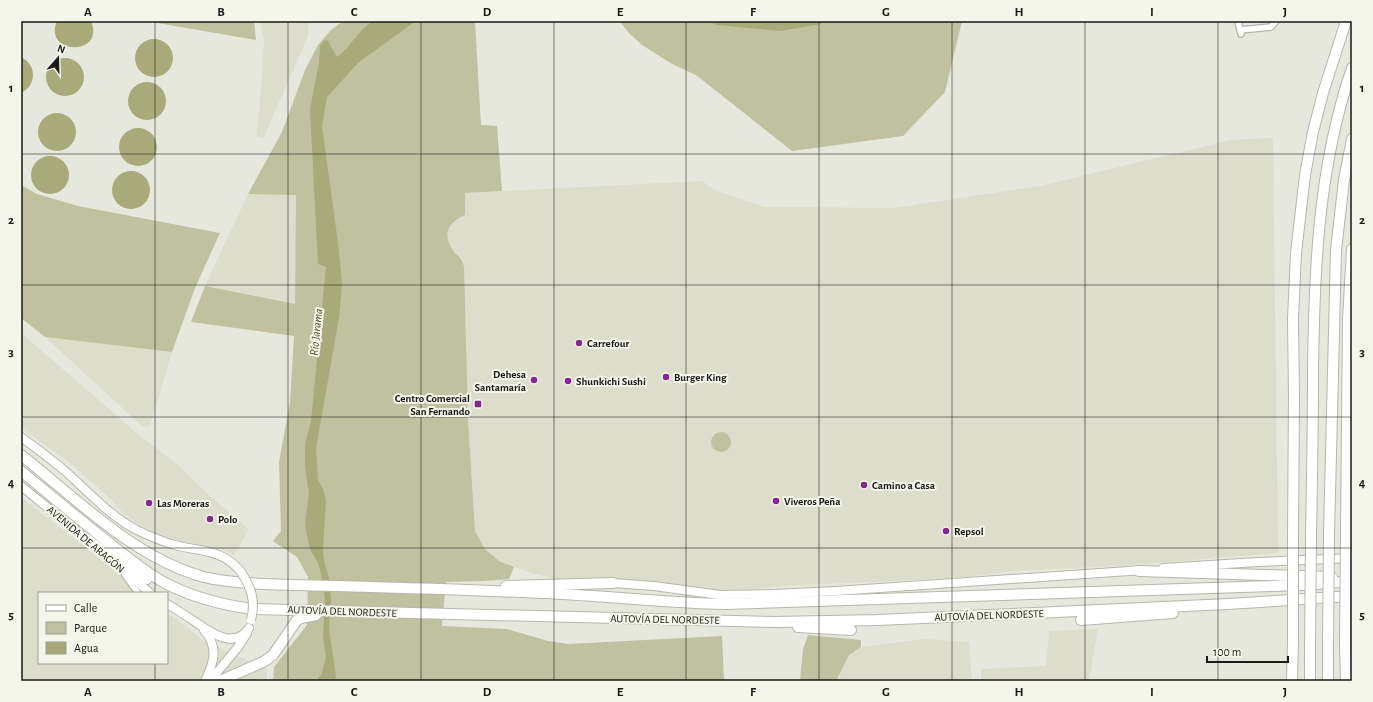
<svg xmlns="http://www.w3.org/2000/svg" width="1373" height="702" font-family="'Alegreya Sans',sans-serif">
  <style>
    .built { fill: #dcddca }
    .green { fill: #bfc19f }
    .water { fill: #a8aa7a }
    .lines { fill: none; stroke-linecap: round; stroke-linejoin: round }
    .street-casing { stroke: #b6b7ac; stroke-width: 8 }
    .secondary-casing { stroke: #b6b7ac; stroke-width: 10 }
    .highway-casing { stroke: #b6b7ac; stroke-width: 12 }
    .street { stroke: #fff; stroke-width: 5.5 }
    .secondary { stroke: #fff; stroke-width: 8 }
    .highway { stroke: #fff; stroke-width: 10 }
    .secondary-bridge-casing { stroke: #b6b7ac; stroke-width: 10; stroke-linecap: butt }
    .highway-bridge-casing { stroke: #b6b7ac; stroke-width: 12; stroke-linecap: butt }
    .secondary-bridge { stroke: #fff; stroke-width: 8 }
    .highway-bridge { stroke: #fff; stroke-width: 10 }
    .grid { fill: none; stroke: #1a1a16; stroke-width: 1; stroke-opacity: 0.55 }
    .poi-dot { fill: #862791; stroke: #f5f6ea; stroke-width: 1.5 }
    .labels { text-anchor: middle; stroke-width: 4; stroke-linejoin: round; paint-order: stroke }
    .poi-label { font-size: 11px; font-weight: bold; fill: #1a1a16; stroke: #f5f6ea; text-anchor: start }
    .street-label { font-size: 11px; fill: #1a1a16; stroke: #f5f6ea }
    .water-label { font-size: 12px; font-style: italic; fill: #4e4e16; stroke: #f5f6ea }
    .neatline { fill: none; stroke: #1a1a16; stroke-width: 1.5 }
    .grid-label { font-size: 13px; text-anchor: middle; font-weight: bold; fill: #1a1a16 }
  </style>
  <rect width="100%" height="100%" fill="#e7e8dd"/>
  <path class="built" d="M260 21H308V36L263 139 256 136 260 104 264 40Z
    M1273 138 1278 553 1117 566 1011 571 976 576 877 582 797 585 725 591H656L597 588 531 573 499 561 485 549 475 531 468 419 463 260 451 248 447 237 448 230 451 224 455 220 465 215V193L702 181 715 190 764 207 893 208 1040 186 1231 140Z
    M248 194 296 195 295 305 205 286Z
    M21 333 145 440 158 449 180 467 209 495 249 529 234 555 221 549 180 541 156 533 136 523 121 511 111 499 69 462 21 428Z
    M45 337 172 352 150 426 143 427Z
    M21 497 143 593H39V663H167V612L204 641 267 669V681H21Z
    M1098 629 1089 681H981V669L1046 666 1049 631Z
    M926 639 969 642 972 681H836L849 654 861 647Z"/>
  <path class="green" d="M146 21H254L256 40Z
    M343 21H475L481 125 497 126 502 191 465 193V215C451 221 442 231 451 247 455 256 462 255 464 267L468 419 475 531 485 549 499 561 514 567 509 579 484 581 446 582 442 626 507 629 548 641 569 644 722 636 724 681H273L274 667 307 625 308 577 297 557 273 541 281 531 279 462 290 402 294 336 191 322 205 286 295 304 296 195 248 194 282 132 305 70 318 45 331 30Z
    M619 21H962L945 92 903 136 792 151 696 75 672 64 642 45 630 34Z
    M21 185 37 194 78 206 220 233 195 288 172 352 45 337 21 318Z
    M711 442a10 10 0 1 1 20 0a10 10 0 1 1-20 0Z
    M808 635 861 640V647L849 655 836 681H800L803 649Z"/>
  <path class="water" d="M57 21H91C106 57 42 55 57 21Z
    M373 21H416L359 62 327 97 322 126 338 243 342 284 339 318 316 448 318 480 323 489 326 501 323 548 324 561 329 578 331 600 329 629 336 677 335 681H316L321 675 326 658 323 636 325 600 323 582 319 565 310 549 305 525 309 493 305 467V444L311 421 326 267 318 264 310 109 319 63 320 46 324 40 328 41 337 57C351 47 358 30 373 21Z
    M707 21H832L816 25 780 31 717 25Z
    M135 58a19 19 0 1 1 38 0a19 19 0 1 1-38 0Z
    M21 57C37 65 37 85 21 93Z
    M46 77a19 19 0 1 1 38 0a19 19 0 1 1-38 0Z
    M128 101a19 19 0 1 1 38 0a19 19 0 1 1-38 0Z
    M38 132a19 19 0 1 1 38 0a19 19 0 1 1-38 0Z
    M119 147a19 19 0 1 1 38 0a19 19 0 1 1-38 0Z
    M31 175a19 19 0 1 1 38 0a19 19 0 1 1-38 0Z
    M112 190a19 19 0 1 1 38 0a19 19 0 1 1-38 0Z"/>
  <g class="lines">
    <defs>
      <path id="street" d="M1238 21 1241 34
        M1240 30 1271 27 1276 21
        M125 575 138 593"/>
      <path id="secondary" d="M21 437C36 448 51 459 65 471 89 492 111 518 141 532 152 537 163 542 175 545 201 552 223 549 241 572
        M21 486 90 542
        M116 564 150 593
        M1163 568 1258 562 1352 558
        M613 583 654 586 720 595 774 594 836 591 1144 570
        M167 604C176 609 185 615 194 621 209 631 234 651 249 628
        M204 630C219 647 214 663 205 681
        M210 681 238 647 247 633"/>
      <path id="highway" d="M21 455C77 499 134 558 204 577 224 582 244 583 264 584 364 587 463 589 562 594 617 597 671 603 726 604L1304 585 1352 581
        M21 471C50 495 79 519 108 542 127 557 145 572 165 583 192 597 223 605 252 609L775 622 878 620 1035 613 1228 604 1352 596
        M1329 534 1336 250 1344 180 1352 139
        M1346 534 1348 320 1352 249
        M1311 535C1312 481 1313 427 1313 374 1314 271 1318 167 1352 68
        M1293 536 1294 396 1293 319 1296 253 1305 175 1313 132 1323 93 1346 21
        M87 539 118 562 147 579
        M1139 571 1332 577
        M506 586 613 583
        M1081 620 1173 613
        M798 627 851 630
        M1345 644 1346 681
        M220 681 265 661 273 655 297 620 301 618 316 615
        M1292 681 1293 643
        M1310 681V651
        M1328 681V645"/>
    </defs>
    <use href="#street" class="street-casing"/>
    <use href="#secondary" class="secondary-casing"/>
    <use href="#highway" class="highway-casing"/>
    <use href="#street" class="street"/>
    <use href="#secondary" class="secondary"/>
    <use href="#highway" class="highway"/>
    <defs>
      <path id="secondary-bridge" d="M241 572C251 587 256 601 251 620"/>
      <path id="highway-bridge" d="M1293 643V536
        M1345 644 1346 534
        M1328 645 1329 534
        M1310 651 1311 535"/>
    </defs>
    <use href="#secondary-bridge" class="secondary-bridge-casing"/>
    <use href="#highway-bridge" class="highway-bridge-casing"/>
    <use href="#secondary-bridge" class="secondary-bridge"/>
    <use href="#highway-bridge" class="highway-bridge"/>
  </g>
  <path class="grid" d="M155 21V593M288 21V681M421 21V681M554 21V681M686 21V681M819 21V681M952 21V681M1085 21V681M1218 21V681M21 154H1352M21 285H1352M21 417H1352M21 548H1352M155 663V681"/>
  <g class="poi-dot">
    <circle cx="579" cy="343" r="4"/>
    <circle cx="666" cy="377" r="4"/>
    <circle cx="534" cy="380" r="4"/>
    <circle cx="568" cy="381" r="4"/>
    <rect x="474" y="400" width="8" height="8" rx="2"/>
    <circle cx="864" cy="485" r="4"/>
    <circle cx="776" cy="501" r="4"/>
    <circle cx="149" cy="503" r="4"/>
    <circle cx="210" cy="519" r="4"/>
    <circle cx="946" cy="531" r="4"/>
  </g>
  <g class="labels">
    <g class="poi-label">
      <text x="587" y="347">Carrefour</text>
      <text x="526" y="378" text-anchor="end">Dehesa<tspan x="526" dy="13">Santamaría</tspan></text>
      <text x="674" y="381">Burger King</text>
      <text x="576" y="385">Shunkichi Sushi</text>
      <text x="470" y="402" text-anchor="end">Centro Comercial<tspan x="470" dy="13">San Fernando</tspan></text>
      <text x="872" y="489">Camino a Casa</text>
      <text x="784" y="505">Viveros Peña</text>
      <text x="157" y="507">Las Moreras</text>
      <text x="218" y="523">Polo</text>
      <text x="954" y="535">Repsol</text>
    </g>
    <g class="street-label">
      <text transform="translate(86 539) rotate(40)" y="4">AVENIDA DE ARAGÓN</text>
      <text transform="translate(342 611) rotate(2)" y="4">AUTOVÍA DEL NORDESTE</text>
      <text transform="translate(989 615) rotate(-2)" y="4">AUTOVÍA DEL NORDESTE</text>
      <text transform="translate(665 619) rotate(1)" y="4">AUTOVÍA DEL NORDESTE</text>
    </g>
    <g class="water-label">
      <text transform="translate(316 332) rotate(-84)" y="4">Río Jarama</text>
    </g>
  </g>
  <rect width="1373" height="702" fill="none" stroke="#f5f6ea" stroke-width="44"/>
  <rect x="38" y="592" width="130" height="72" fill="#f5f6ea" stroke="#9d9e95"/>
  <rect x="46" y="605" width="20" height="6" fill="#ffffff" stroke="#9d9e95"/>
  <text x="74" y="612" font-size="12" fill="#1a1a16">Calle</text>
  <rect x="46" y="622" width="20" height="12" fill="#bfc19f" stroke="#9d9e95"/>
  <text x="74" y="632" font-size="12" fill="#1a1a16">Parque</text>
  <rect x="46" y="642" width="20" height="12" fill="#a8aa7a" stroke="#9d9e95"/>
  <text x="74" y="652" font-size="12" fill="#1a1a16">Agua</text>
  <g transform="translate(58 58) rotate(20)" stroke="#f5f6ea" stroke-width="3" paint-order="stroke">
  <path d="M0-3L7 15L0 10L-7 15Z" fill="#1a1a16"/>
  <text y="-6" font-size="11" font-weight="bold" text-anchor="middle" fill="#1a1a16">N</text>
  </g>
  <path d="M1207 656v6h81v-6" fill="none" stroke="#1a1a16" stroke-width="2"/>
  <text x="1213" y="656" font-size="12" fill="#1a1a16" stroke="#f5f6ea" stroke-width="3" paint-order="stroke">100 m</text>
  <rect x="22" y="22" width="1329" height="658" class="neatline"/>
  <g class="grid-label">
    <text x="88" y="16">A</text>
    <text x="221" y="16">B</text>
    <text x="354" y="16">C</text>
    <text x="487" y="16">D</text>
    <text x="620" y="16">E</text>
    <text x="753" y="16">F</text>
    <text x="886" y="16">G</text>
    <text x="1019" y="16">H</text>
    <text x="1152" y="16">I</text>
    <text x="1285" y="16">J</text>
    <text x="11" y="92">1</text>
    <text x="1362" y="92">1</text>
    <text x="11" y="224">2</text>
    <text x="1362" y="224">2</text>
    <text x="11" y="356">3</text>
    <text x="1362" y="356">3</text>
    <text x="11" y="487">4</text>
    <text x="1362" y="487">4</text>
    <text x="11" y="619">5</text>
    <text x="1362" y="619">5</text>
    <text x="88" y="696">A</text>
    <text x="221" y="696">B</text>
    <text x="354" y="696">C</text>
    <text x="487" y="696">D</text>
    <text x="620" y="696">E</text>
    <text x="753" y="696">F</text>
    <text x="886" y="696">G</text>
    <text x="1019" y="696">H</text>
    <text x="1152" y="696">I</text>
    <text x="1285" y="696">J</text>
  </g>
</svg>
